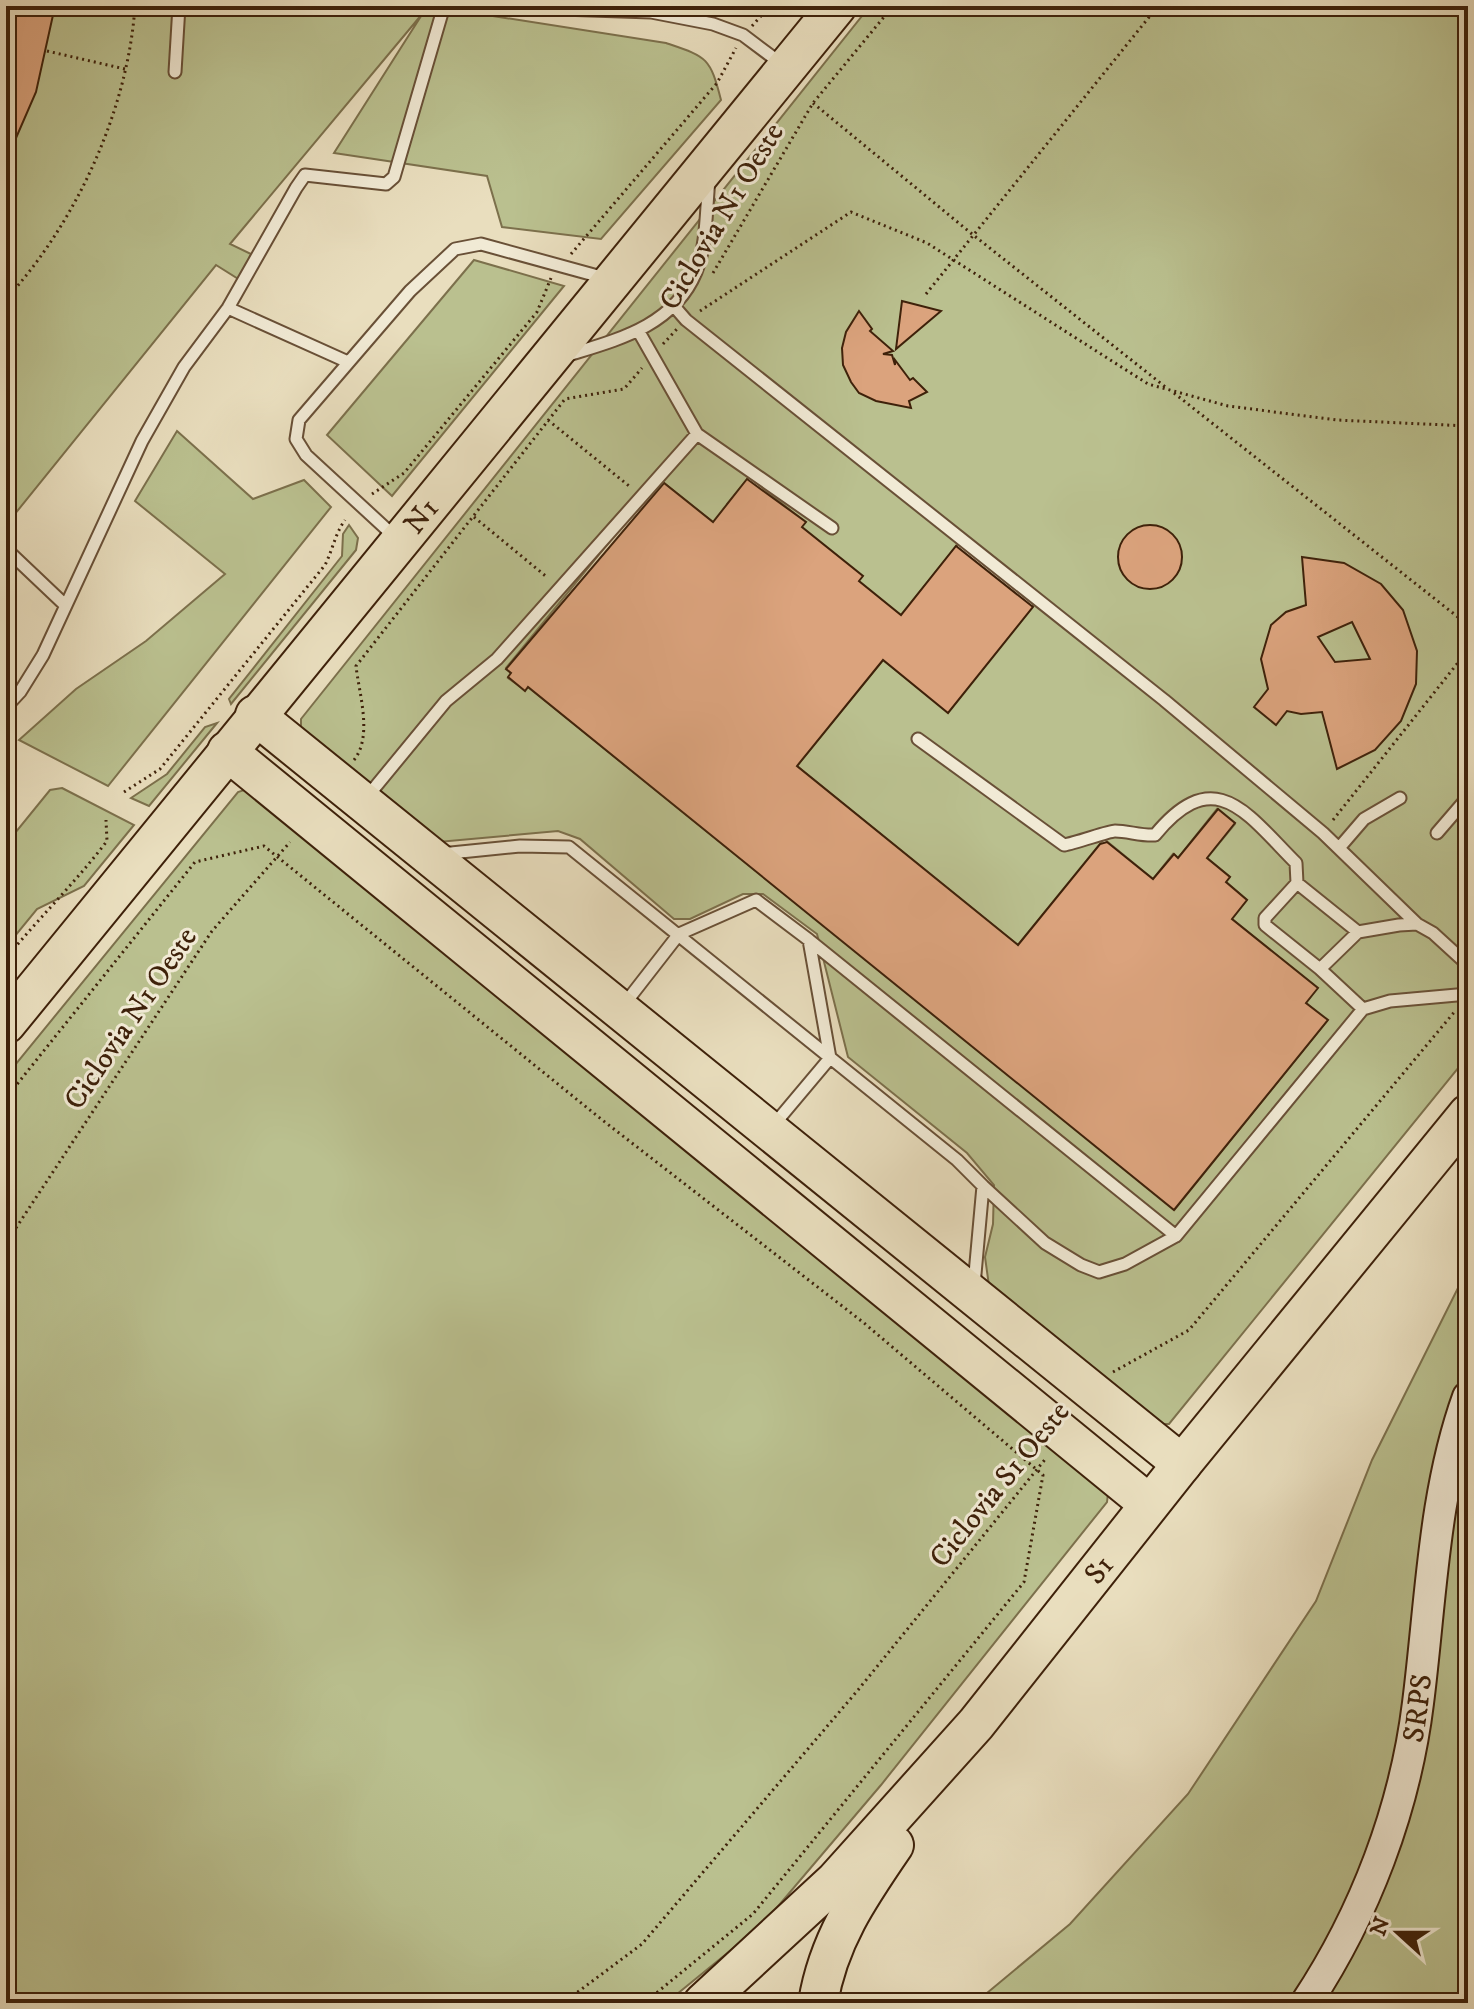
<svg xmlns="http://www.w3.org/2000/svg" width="1474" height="2009" font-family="'IM FELL DW Pica',serif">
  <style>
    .green { fill: #bac08f; stroke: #7c704c; stroke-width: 2; fill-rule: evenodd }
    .building { fill: #dba37d; stroke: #3e210a; stroke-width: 2; fill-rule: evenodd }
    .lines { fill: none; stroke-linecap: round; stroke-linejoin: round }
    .lane-casing { stroke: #695037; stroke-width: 15 }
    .secondary-casing { stroke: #3e210a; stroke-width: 34 }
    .highway-casing { stroke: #3e210a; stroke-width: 42 }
    .path { stroke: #3e210a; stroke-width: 3; stroke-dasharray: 2 4; stroke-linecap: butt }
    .lane { stroke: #f1ead5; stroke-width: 11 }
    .secondary { stroke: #f1ead5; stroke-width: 30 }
    .highway { stroke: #e9debe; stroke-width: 38 }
    .labels { text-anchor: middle; stroke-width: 6; stroke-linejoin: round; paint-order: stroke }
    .street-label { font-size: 30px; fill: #3e210a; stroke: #f1ead5 }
  </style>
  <rect width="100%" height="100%" fill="#e9debe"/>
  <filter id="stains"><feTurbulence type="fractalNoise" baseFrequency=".0025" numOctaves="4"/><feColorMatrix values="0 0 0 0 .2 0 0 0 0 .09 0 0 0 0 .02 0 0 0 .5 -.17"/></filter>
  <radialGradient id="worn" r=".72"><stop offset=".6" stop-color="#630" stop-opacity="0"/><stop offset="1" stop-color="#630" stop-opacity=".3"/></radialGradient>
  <path class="green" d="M6 6H429L666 43C707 57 710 57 721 100L601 239 502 227 487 176 334 153 423 13 230 244 251 254 240 280 216 265 6 525Z
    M870 6H1468V1056L1169 1424H1151L990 1293 985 1257 993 1224 994 1185 967 1153 848 1057 817 934 763 894H743L690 919H674L580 839 558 831 438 842 301 734V719ZM749 477 805 522 783 550 901 615 959 543 1034 604 948 712 883 660 797 766 1018 945 1104 839 1153 879 1173 854 1178 858 1217 809 1235 824 1207 858 1230 877 1226 882 1247 900 1232 919 1317 988 1306 1003 1327 1021 1175 1209 528 687 525 690 508 678 511 673 506 668 660 480 728 534 727 504Z
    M474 260 564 286 392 496 327 435Z
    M177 431 253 499 304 480 331 507 108 786 19 740 76 689 146 641 225 574 135 501Z
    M349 525 358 538 356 550 231 704 229 699 342 556 343 534Z
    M217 723 149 806 131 798 167 774 205 727Z
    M62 788 134 825 84 886 37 909 6 947V844L50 790Z
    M247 789 1109 1485 1107 1502 881 1785 763 1924 666 2003H6V1076L238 792Z
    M1468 1268V2003H975L1070 1924 1188 1794 1316 1601 1372 1460Z"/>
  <path class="building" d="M6 6H55L36 92 6 161Z
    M902 301 941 311 896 349Z
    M859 311 872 329 870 331 893 351 883 354 892 355 895 365V360L910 380 913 378 927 392 909 401 911 408 876 401 859 393 851 382 843 365 842 348 846 332Z
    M747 479 806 522 802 527 863 576 859 581 901 615 956 546 1033 607 948 713 883 660 797 766 1018 945 1100 844 1107 842 1153 879 1174 854 1178 858 1218 809 1235 823 1207 858 1230 877 1226 882 1247 900 1232 919 1318 988 1306 1003 1328 1020 1174 1210 528 687 525 691 508 677 511 673 506 669 664 483 713 522Z
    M1118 557a32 32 0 1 1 64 0a32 32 0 1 1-64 0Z
    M1302 557 1344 563 1381 584 1403 610 1417 651 1416 684 1401 721 1375 750 1337 769 1322 712 1301 714 1287 711 1276 725 1254 707 1268 689 1261 659 1271 625 1286 612 1306 605ZM1352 622 1370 659 1335 662 1318 637Z"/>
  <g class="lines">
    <defs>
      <path id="lane" d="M469 6 651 12 713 24 743 35 783 65
        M175 72 179 6
        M673 305 686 320 1164 700 1323 833 1417 924
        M228 308 348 362
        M565 356C616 340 673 327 696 272 707 246 706 208 709 180
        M697 434 832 528
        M395 537 306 455 296 439 299 420 410 291 455 249 481 244 605 278
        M6 549 64 604
        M6 707 20 692 43 655 142 441 184 367 228 308 296 188 305 175 386 184 394 177 444 6
        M918 739 1064 845C1076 843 1109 831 1115 831 1128 831 1141 836 1155 835 1215 762 1247 814 1296 863L1297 883
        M367 797 446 701 497 659 697 434 639 332
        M1437 833 1468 797
        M1339 848 1364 819 1400 798
        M441 854 520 846 569 847 957 1160 983 1186 974 1285
        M1358 932 1297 883 1265 918V925L1320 969 1358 932 1399 925 1417 924 1433 933 1468 965
        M809 940 1176 1236
        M1320 969 1363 1009
        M628 1007 630 997 679 934 756 900 809 940 830 1058 772 1127
        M983 1186 1045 1243 1081 1265 1099 1272 1125 1264 1176 1236 1363 1009 1390 1001 1468 994"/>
      <g id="secondary">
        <path id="s1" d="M1306 2003C1365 1914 1405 1809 1418 1703 1431 1602 1433 1494 1468 1397"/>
      </g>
      <g id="highway">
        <path d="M255 715 1182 1464"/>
        <path d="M227 751 1149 1504"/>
        <path id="s2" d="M6 1024 837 6"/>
        <path id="s3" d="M703 2003 835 1881 976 1724 1182 1464 1468 1114"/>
        <path d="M818 2003C828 1941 859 1896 894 1845"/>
      </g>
    </defs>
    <use href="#lane" class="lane-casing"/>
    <use href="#secondary" class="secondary-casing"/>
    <use href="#highway" class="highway-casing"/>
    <path class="path" d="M752 26 770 6
      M47 51 125 69
      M813 103 972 234 1168 389
      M571 254 717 83 736 48
      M713 273 813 103 893 6
      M6 283 15 290
      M926 294 1158 6
      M6 299C76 223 128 110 135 6
      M700 311 851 212 927 243 1148 384 1228 406 1337 420 1468 426
      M663 344 677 329
      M1174 393 1468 625
      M548 420 629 486
      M372 494 404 473 537 312 551 278
      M474 517 548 578
      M354 760C373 736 359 694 356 666L565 399 624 389 642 368
      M124 792 160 769 325 565C333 549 335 534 345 520
      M1333 820 1468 650
      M6 958C39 918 75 883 107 841L106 820
      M6 1098 195 862 264 846 601 1119 864 1323 1043 1475 1024 1582 753 1914 644 2003
      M6 1243 212 931 290 842
      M1113 1372 1189 1330 1456 1010
      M563 2003 642 1944 858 1690 1047 1457"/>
    <use href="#lane" class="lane"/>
    <use href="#secondary" class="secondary"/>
    <use href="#highway" class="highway"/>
  </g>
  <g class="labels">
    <g class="street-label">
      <text transform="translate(721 216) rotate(-59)" y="10">Ciclovia N1 Oeste</text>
      <text dy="10" stroke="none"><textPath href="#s2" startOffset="656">N1</textPath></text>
      <text transform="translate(130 1018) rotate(-56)" y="10">Ciclovia N1 Oeste</text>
      <text transform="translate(999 1484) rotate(-51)" y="10">Ciclovia S1 Oeste</text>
      <text dy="10" stroke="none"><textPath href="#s3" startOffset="588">S1</textPath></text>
      <text dy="10" stroke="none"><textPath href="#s1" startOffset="318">SRPS</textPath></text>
    </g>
  </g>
  <rect width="1474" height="2009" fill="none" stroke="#e9debe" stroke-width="32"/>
  <rect x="8" y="8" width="1458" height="1993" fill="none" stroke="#3e210a" stroke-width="4"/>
  <rect x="16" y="16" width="1442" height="1977" fill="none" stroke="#3e210a" stroke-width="2"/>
  <g transform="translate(1398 1933) rotate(291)" stroke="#f1ead5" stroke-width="6" paint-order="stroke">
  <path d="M0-6L14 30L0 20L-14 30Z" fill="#3e210a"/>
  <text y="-12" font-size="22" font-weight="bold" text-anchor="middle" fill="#3e210a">N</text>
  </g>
  <rect width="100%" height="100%" filter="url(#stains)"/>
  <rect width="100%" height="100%" fill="url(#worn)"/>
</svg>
